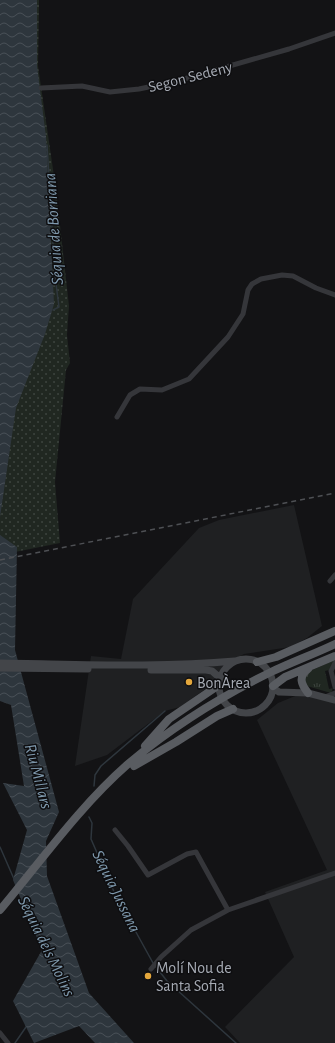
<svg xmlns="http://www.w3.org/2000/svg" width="335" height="1043" font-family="'Alegreya Sans',sans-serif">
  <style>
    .built { fill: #1f2022 }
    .grass { fill: url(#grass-tufts) }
    .park { fill: url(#park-dots) }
    .water { fill: url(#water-waves) }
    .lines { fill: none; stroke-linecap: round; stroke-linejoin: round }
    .stream { stroke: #2e363d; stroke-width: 1.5 }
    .minor { stroke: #35363a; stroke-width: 5 }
    .secondary { stroke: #434549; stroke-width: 7 }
    .trunk { stroke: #595c61; stroke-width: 8 }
    .rail { stroke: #4e5054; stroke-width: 1.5; stroke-dasharray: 5 4; stroke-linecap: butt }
    .poi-dot { fill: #e4a73c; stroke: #0e0e10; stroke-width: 1.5 }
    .labels { text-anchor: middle; stroke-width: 3; stroke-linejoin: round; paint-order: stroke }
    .street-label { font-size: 16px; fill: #a6abb4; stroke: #0e0e10 }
    .poi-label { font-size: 16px; fill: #a6abb4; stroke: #0e0e10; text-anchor: start }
    .water-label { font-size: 17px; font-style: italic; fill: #7f99ad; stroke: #0e0e10 }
  </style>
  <defs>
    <pattern id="grass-tufts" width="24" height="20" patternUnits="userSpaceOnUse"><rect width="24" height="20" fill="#202721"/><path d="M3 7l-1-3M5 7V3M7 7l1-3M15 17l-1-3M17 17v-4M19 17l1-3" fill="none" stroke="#3d443f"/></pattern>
    <pattern id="park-dots" width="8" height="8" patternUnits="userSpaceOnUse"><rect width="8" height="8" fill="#202721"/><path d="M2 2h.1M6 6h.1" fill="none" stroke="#3d443f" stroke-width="1.8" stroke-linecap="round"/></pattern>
    <pattern id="water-waves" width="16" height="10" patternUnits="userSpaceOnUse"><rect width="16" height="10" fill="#2e363d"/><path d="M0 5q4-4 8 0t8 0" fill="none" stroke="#495057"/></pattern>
  </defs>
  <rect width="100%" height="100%" fill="#131315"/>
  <path class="built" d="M294 505 322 626 307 638 290 647 244 654 230 661 208 687 180 707 165 711 107 755 75 766 91 656 121 659 133 599 199 528 219 520Z
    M300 694 335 698V1043H240L225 1027 294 957 265 892 327 870 257 720 278 703Z"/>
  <path class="grass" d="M335 660 329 670 325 671 329 689 333 688 331 693 307 686 304 678 310 671Z"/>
  <path class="park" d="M0 0H39L38 66 56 190 69 306 67 335 70 363 66 370 55 482 60 543 0 555Z"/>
  <path class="water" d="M0 0H37V66L46 137 54 304 45 334 16 408 0 517Z
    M0 535 17 547 15 650 59 812 46 841 47 876 89 993 134 1043H95L79 1026 34 1043 13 1001 42 950 13 880 27 830 3 783 24 786 11 705 0 701Z"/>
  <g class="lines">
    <path class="stream" d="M47 145 55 276 59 307 53 310
      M94 786 95 775 101 766 165 711
      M89 817 92 823 91 839 115 894 153 963
      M0 847 14 879
      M156 967 167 981 236 1043
      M15 1043 26 1027"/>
    <path class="minor" d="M41 88 82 86 110 92 139 89 177 81 289 49 335 33
      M117 417 130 395 140 389 162 390 189 379 228 337 243 314 248 290 252 284 261 279 282 275 293 276 316 288 335 295
      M330 581 335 575
      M335 663 331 671 335 687
      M325 697 335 693
      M115 830 128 846 148 875 187 854 196 852 228 910
      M151 969 161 957 191 930 228 910 335 873
      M0 1033 8 1043"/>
    <path class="secondary" d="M219 686a27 27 0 1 1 54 0a27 27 0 1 1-54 0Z
      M0 663C78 664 157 668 235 661
      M0 668 88 669
      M151 670H206L212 671 220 678
      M273 688 279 692 308 693 335 700"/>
    <path class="trunk" d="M257 662 276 657 335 631
      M273 686 285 677 335 656
      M308 693C301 684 298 677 308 669
      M145 746 169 719 219 685
      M134 766 176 742 217 716 233 709
      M0 910C41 861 80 806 128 764 171 728 220 697 271 672 292 662 314 654 335 644"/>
    <path class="rail" d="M0 560 335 493"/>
  </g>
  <g class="poi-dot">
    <circle cx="189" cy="682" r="4"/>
    <circle cx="148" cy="976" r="4"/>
  </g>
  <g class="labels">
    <g class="street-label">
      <text transform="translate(190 76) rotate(-14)" y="6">Segon Sedeny</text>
    </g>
    <g class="poi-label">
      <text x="197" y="688">BonÀrea</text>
      <text x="156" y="973">Molí Nou de<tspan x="156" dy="18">Santa Sofia</tspan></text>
    </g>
    <g class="water-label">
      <text transform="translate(53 229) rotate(-94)" y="6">Séquia de Borriana</text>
      <text transform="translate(39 776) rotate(75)" y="6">Riu Millars</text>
      <text transform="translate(117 891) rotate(64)" y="6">Séquia Jussana</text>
      <text transform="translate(47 946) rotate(64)" y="6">Séquia dels Molins</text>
    </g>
  </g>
</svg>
